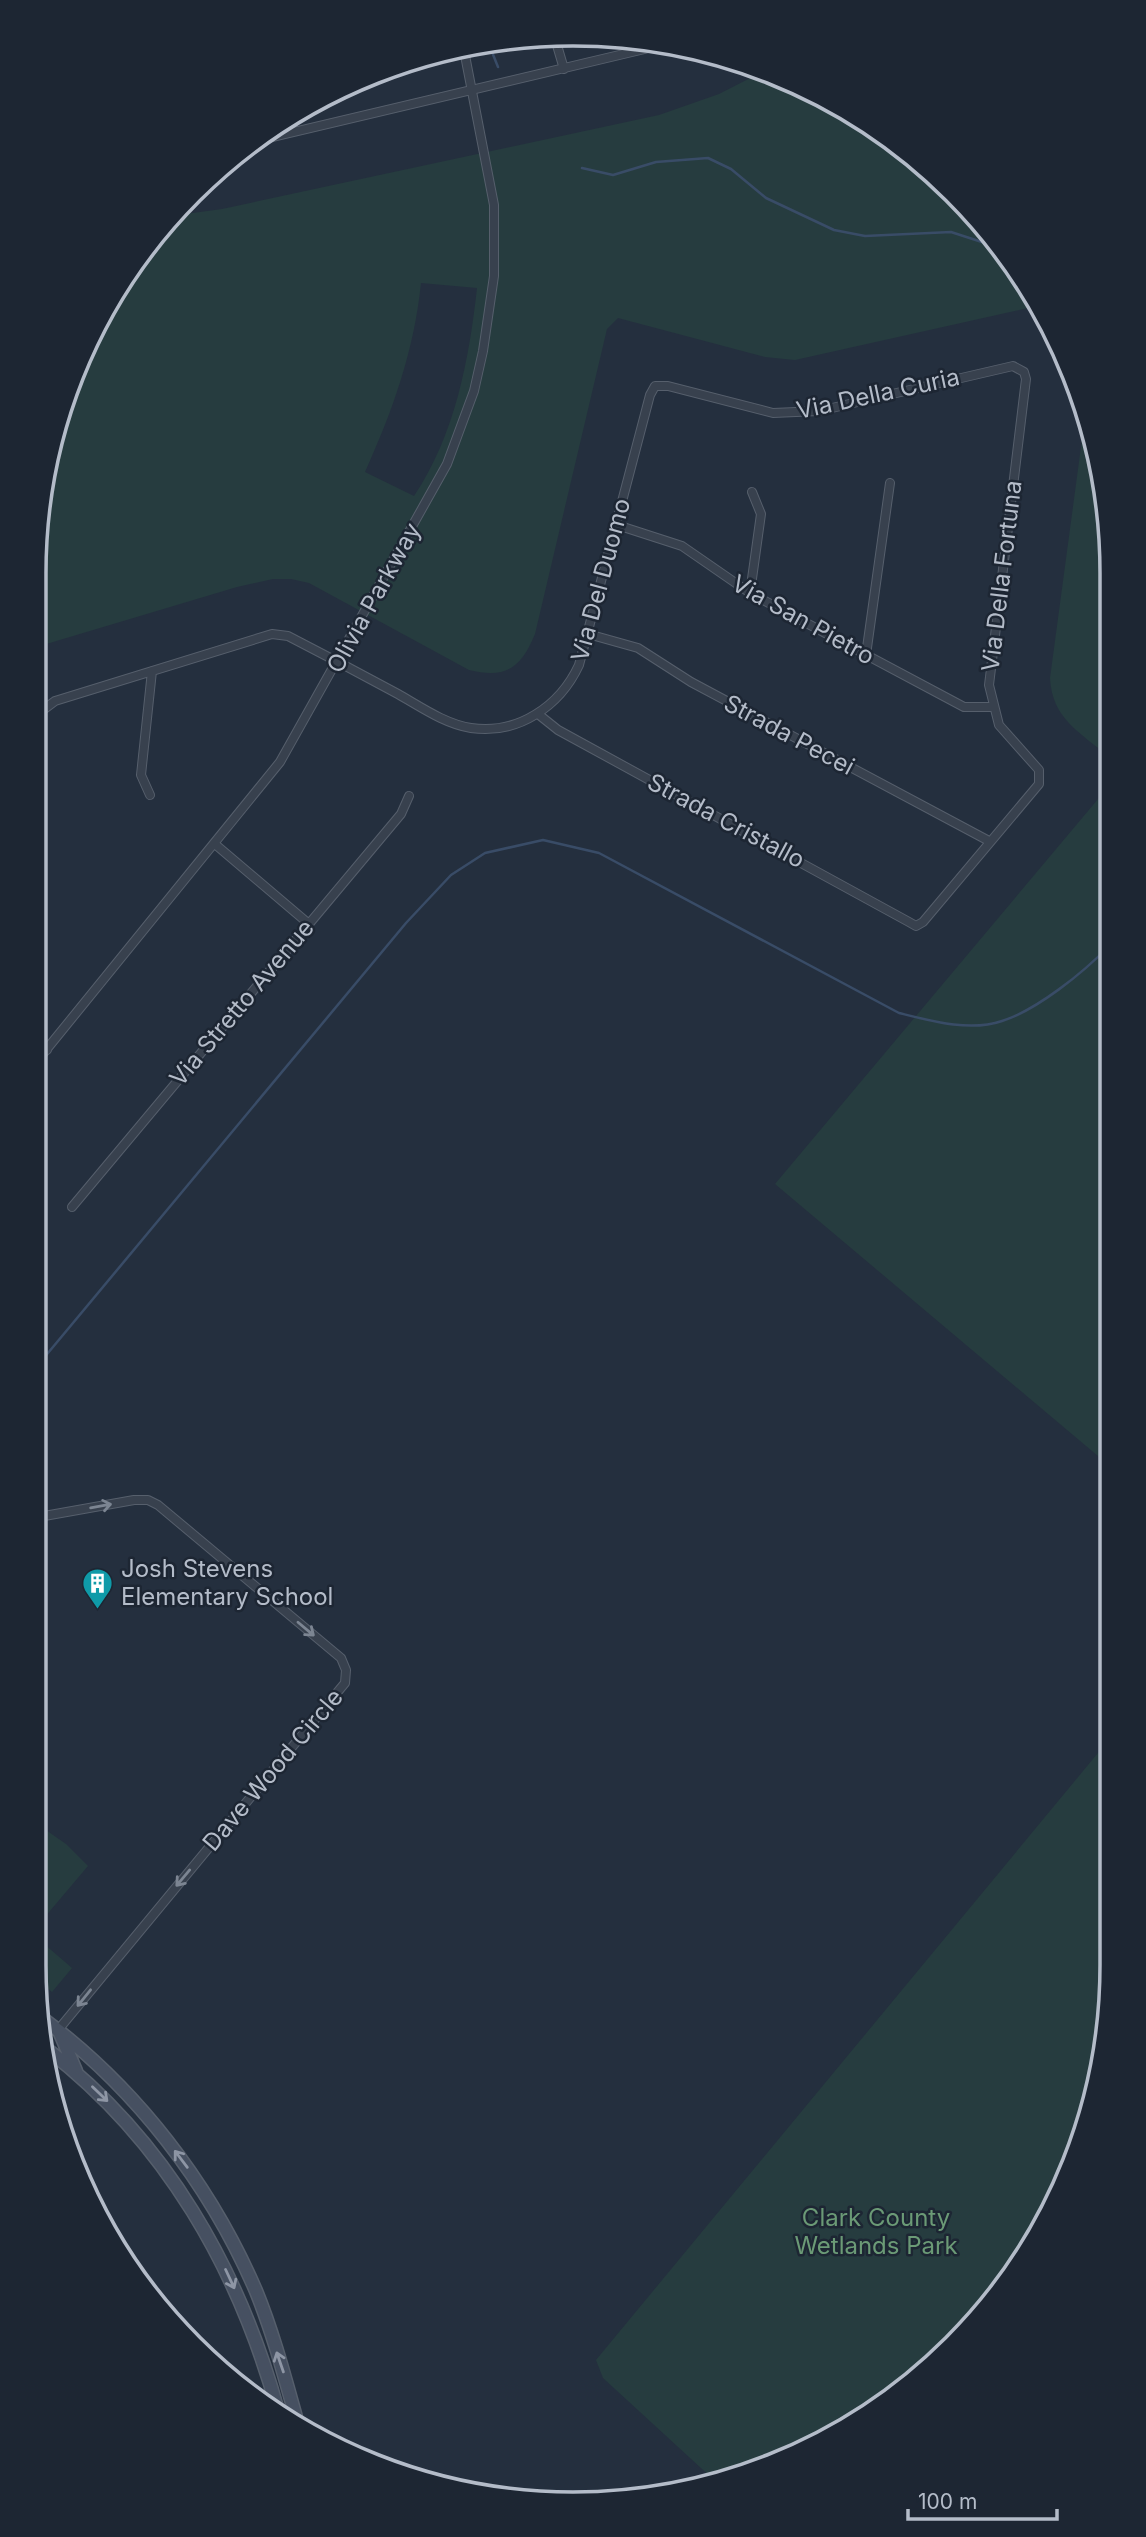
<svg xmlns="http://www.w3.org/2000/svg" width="1146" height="2537" font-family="Inter,sans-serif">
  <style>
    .green { fill: #263c3f; fill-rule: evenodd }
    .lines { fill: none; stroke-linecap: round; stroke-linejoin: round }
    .stream { stroke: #394c67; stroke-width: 2.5 }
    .minor-casing { stroke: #565f6c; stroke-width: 10 }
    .secondary-casing { stroke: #565f6c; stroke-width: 15 }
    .minor { stroke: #38414e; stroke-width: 8 }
    .secondary { stroke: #465061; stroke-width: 12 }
    .oneway { stroke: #7c8592 }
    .oneway2 { stroke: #8e96a5 }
    .labels { text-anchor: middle; stroke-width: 5; stroke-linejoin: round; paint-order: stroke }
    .street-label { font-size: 24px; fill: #b4bcc9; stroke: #1d2633 }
    .poi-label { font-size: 24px; fill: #b4bcc9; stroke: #1d2633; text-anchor: start }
    .park-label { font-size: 24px; fill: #6b9a76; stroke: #1d2633 }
    .rim { fill: none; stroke: #b4bcc9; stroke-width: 3.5 }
  </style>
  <rect width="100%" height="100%" fill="#242f3e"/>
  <path class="green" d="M766 70 779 74 901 145 1001 244 1037 306 795 360 765 357 618 318 607 329 535 634C521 668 506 679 469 670L309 583 291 579H273L237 587 33 648V573L44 468 74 367 124 273 171 216 222 209 659 115 719 94ZM421 283 477 288C469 360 455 435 414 496L365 472C393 410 414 351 421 283Z
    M1085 417 1108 502 1109 757C1080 732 1052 719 1050 678Z
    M1109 786 1111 1467 775 1184Z
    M1112 1736 1113 1964 1102 2070 1072 2170 979 2320 843 2432 714 2480 603 2378 596 2360Z
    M33 1821 66 1844 88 1866 33 1931Z
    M36 1937 72 1968 52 1992 36 1978 33 1940Z"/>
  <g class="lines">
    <path class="stream" d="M488 42 498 67
      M582 168 613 175 656 162 708 158 731 169 766 198 834 230 865 236 951 232 988 244 1014 267
      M33 1371 406 923 451 875 485 853 543 840 599 853 899 1013C931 1021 970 1032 1002 1021 1037 1010 1084 972 1109 946"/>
    <defs>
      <path id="minor" d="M554 35 564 69
        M251 142 670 43
        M617 525 682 546 750 593 964 707H992
        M750 593 761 514 752 492
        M588 634 638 648 691 682 989 841
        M866 655 890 483
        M33 736 39 713 55 701 272 634 288 636C325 655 361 674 398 694 421 707 445 724 471 728 518 735 560 706 579 665L650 395 655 386H668L773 413 819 411 1013 366 1024 372 1026 379 989 685 999 725 1039 770V784L923 922 916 926 909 922 558 730 538 714
        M150 795 141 775 152 671
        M216 845 309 924
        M33 1039 47 1050
        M33 1066 280 762 447 464 474 391 483 351 494 276V205L463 45
        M72 1207 401 814 409 796
        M33 1518 134 1500H148L158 1505 341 1658 346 1670 345 1683 58 2030"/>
      <path id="secondary" d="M42 2018C136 2088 210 2184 256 2291 274 2335 286 2382 299 2428
        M60 2033 76 2071
        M48 2050C166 2141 239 2269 278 2411"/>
    </defs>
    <use href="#minor" class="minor-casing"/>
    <use href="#secondary" class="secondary-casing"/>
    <use href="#minor" class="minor"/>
    <use href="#secondary" class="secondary"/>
  </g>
  <defs><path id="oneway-shaft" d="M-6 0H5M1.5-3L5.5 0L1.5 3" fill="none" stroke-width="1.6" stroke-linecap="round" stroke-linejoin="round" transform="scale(1.75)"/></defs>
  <g class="oneway">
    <use href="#oneway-shaft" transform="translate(101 1506) rotate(-10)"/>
    <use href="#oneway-shaft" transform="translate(306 1629) rotate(40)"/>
    <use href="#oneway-shaft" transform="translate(183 1878) rotate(130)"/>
    <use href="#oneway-shaft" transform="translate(84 1998) rotate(129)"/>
  </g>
  <g class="oneway2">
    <use href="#oneway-shaft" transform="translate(100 2094) rotate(44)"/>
    <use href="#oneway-shaft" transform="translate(181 2159) rotate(-127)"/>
    <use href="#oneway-shaft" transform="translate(230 2279) rotate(65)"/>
    <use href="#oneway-shaft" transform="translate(280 2362) rotate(-109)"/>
  </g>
  <defs>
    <symbol id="building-pin" viewBox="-11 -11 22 30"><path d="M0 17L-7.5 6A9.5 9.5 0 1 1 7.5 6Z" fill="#0f9aa8" stroke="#1d2633"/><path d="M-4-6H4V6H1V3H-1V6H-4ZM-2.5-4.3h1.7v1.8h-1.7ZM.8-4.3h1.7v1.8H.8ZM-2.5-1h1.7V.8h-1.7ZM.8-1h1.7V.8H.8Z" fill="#fff"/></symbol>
  </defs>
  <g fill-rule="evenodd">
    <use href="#building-pin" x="80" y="1566" width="35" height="47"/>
  </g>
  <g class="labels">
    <g class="street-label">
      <text transform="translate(878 394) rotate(-12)" y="8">Via Della Curia</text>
      <text transform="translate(1002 576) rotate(-83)" y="8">Via Della Fortuna</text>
      <text transform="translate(601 580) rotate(-75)" y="8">Via Del Duomo</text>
      <text transform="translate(374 598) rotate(-61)" y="8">Olivia Parkway</text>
      <text transform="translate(803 620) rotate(29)" y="8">Via San Pietro</text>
      <text transform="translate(789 735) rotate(28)" y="8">Strada Pecei</text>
      <text transform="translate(726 821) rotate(28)" y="8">Strada Cristallo</text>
      <text transform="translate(242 1003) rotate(-50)" y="8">Via Stretto Avenue</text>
      <text transform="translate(273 1770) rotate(-50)" y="8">Dave Wood Circle</text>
    </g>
    <g class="poi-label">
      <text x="121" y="1577">Josh Stevens<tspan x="121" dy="28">Elementary School</tspan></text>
    </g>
    <g class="park-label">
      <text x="876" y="2226">Clark County<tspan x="876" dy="28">Wetlands Park</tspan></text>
    </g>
  </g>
  <path d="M0 0H1146V2537H0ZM573 46H573A527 527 0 0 1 1100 573V1965A527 527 0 0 1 573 2492H573A527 527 0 0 1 46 1965V573A527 527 0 0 1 573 46Z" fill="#1d2633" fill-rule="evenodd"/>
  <path class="rim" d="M573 46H573A527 527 0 0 1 1100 573V1965A527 527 0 0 1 573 2492H573A527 527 0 0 1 46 1965V573A527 527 0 0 1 573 46Z"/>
  <path d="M908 2509v10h149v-10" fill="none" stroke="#b4bcc9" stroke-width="3.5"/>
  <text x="918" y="2509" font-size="21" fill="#b4bcc9" stroke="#1d2633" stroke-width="5" paint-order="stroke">100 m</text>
</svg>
